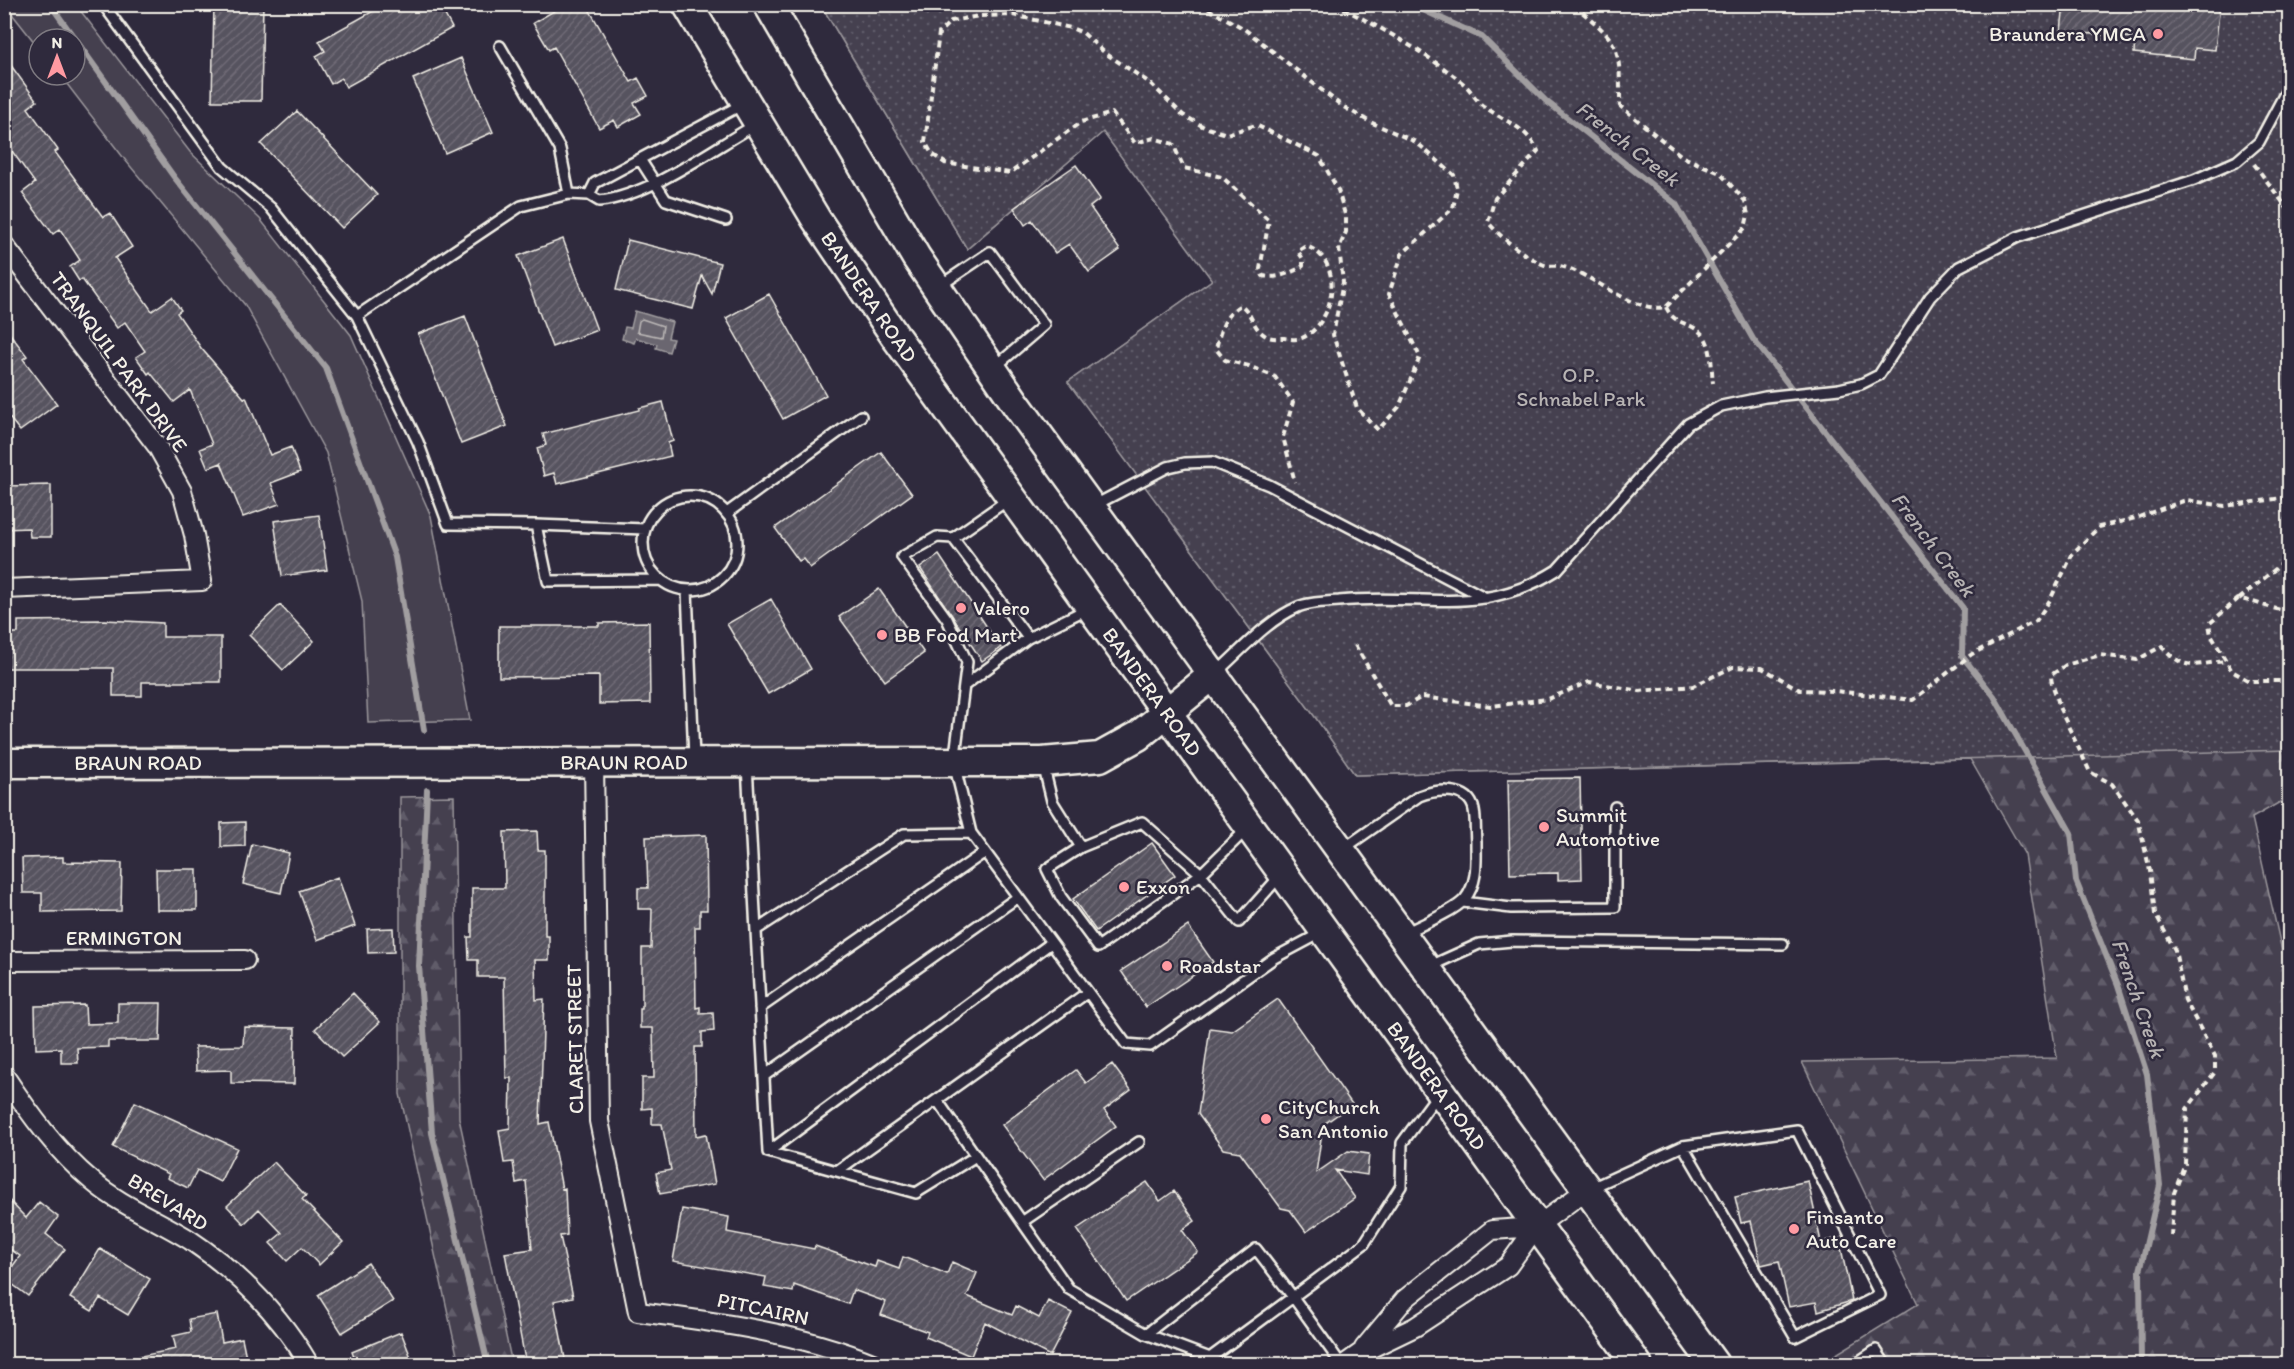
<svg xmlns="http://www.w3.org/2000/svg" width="2294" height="1369" font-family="Itim,sans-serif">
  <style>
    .grass { fill: #454050; stroke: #9c989c; stroke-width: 1.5 }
    .forest { fill: url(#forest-firs); stroke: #9c989c; stroke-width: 1.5 }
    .park { fill: url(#park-dots); stroke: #9c989c; stroke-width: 1.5 }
    .water { fill: #6a6670; stroke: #a19ea0; stroke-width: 1.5 }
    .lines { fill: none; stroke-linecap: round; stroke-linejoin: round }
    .shore { stroke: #bdb9b8; stroke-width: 1.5 }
    .stream { stroke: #a19ea0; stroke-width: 6 }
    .building { fill: url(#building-hatch); stroke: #f4f1e8; stroke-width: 1.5 }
    .service-casing { stroke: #f4f1e8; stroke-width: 14 }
    .minor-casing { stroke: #f4f1e8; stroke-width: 22 }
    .primary-casing { stroke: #f4f1e8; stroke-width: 33 }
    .path { stroke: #f4f1e8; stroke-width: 4; stroke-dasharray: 6 4.5; stroke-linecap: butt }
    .service { stroke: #2f2a3d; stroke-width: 9 }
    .minor { stroke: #2f2a3d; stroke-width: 18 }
    .primary { stroke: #2f2a3d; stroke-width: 28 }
    .poi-dot { fill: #ff9aa2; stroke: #2f2a3d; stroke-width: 2 }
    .labels { text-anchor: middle; stroke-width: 5; stroke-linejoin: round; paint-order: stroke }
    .poi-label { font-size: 21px; fill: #f4f1e8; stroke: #2f2a3d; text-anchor: start }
    .street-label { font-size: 21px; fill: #f4f1e8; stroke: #2f2a3d }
    .park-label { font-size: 21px; fill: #b7b3b3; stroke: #2f2a3d }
    .water-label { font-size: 22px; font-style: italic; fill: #b6b2b2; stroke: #2f2a3d }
  </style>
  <defs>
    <pattern id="forest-firs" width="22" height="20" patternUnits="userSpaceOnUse" patternTransform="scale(1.5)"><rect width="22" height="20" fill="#454050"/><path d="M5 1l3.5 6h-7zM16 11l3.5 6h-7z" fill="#605c69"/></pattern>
    <pattern id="park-dots" width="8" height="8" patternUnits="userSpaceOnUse" patternTransform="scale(1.5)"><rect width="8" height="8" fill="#454050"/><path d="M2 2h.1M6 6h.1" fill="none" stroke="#605c69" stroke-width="1.8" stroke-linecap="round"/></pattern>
    <pattern id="building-hatch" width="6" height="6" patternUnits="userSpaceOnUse" patternTransform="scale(1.5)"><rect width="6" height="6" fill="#56525f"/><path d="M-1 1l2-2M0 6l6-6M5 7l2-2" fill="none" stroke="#6f6b76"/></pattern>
  </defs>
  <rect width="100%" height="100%" fill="#2f2a3d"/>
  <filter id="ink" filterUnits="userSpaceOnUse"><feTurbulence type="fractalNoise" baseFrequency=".0167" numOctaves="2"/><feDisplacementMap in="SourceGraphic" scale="12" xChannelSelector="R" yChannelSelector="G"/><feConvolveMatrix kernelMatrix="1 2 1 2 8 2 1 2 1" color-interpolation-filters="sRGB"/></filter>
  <g filter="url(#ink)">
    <path class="grass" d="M5 5H76L190 152 260 219 351 335 431 516 470 720 368 723 362 601 326 453 245 305 126 161 60 75H75V39H39V48Z"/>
    <path class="forest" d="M821 5 2289 116V797L2252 818 2289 982V1364H1820L1918 1304 1802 1062 2057 1058 2025 855 1970 759 1355 775 1318 721 1068 382 1212 280 1103 132 967 249Z
      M454 796 459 1118 512 1364H459L400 1094V797Z"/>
    <path class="park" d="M821 5H2289V750L1355 775 1318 721 1068 382 1212 280 1103 132 967 249Z"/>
    <path class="water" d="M635 311 672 322 668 338 673 339 669 352 656 348 657 344 636 338 634 343 622 339 625 327 631 328Z"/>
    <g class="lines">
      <path class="shore" d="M642 319 663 326 661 337 637 332 639 321Z"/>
      <path class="stream" d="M50 4 174 177 326 368 395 557 424 730
        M1410 4 1482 37 1546 101 1676 204 1753 339 1963 608 1962 656 1994 696 2071 833 2076 881 2118 985 2147 1074 2160 1185 2140 1271 2141 1364
        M427 790 419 966 432 1133 488 1364"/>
    </g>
    <path class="building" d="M214 4H263L261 101H212Z
      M386 4H439L452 28 346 87 341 78 331 84 316 56 325 51 319 41Z
      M566 4H586L631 82 638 78 648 96 634 103 641 114 618 127 614 120 599 128 554 47 549 50 533 23Z
      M2064 4H2220L2215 50 2195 48 2194 59 2134 53 2135 38 2061 31Z
      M4 56 37 101 28 108 58 150 55 152 103 217 110 213 132 247 115 258 152 311 172 297 181 310 177 313 201 348 244 398 246 397 270 455 291 447 300 472 271 483 279 504 243 517 221 463 208 468 200 449 212 444 190 390 174 402 150 372 148 374 136 357 145 351 125 322 117 328 82 279 79 281 70 267 80 260 60 229 53 234 22 193 35 183 4 140Z
      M461 58 493 132 445 153 413 79Z
      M297 111 377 195 342 228 261 144Z
      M1076 165 1100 199 1090 207 1120 250 1089 272 1069 244 1055 253 1032 220 1025 225 1014 208Z
      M563 239 597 330 552 347 518 256Z
      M628 240 720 263 712 294 702 276 693 309 616 290Z
      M769 294 826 395 783 419 726 318Z
      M465 316 507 426 461 444 418 334Z
      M4 326 27 356 23 359 57 404 20 431 4 411Z
      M663 402 673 441 668 443 671 456 557 484 554 473 544 476 537 448 546 445 543 434 639 410V408Z
      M881 452 912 494 810 568 803 559 799 561 775 528Z
      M51 485V537H30L29 528 4 529V486Z
      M319 515 327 570 282 576 274 521Z
      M939 555 1001 648 982 661 920 568Z
      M879 589 924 653 885 681 839 617Z
      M771 599 811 669 768 694 727 624Z
      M280 605 314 641 283 670 249 635Z
      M105 620 163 623V637H221V682H142V696H113V668H4V633H18V621Z
      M649 622 650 703 599 704V676L499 677V626H599V623Z
      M1580 778 1582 879 1558 880V873L1510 874 1508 779Z
      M245 822V846L221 847V823Z
      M537 831 538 850H545V936H549V960H535L536 1000 544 999 540 1124 549 1122 562 1189 565 1188 567 1235 560 1236 573 1297 554 1301 565 1359 526 1365 505 1253 532 1249 526 1181 516 1183 513 1162 504 1163 499 1130 510 1128 511 1078H506L504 977H478V960H469L468 937H472V888H505L504 832Z
      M706 835 707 910H700V927H695L696 1008 700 1007V1014L713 1013 714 1031 702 1032V1047H695L696 1136 706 1134 715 1184 660 1194 656 1173 671 1170 662 1124H652V1108L642 1109V1078H654L653 1028H640V1009H642V948H651L652 909H638V888H648L646 837Z
      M1152 843 1175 875 1096 931 1073 899Z
      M252 844 289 853 281 893 243 884Z
      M63 857V862L122 863 121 911 42 912V893H23L22 858Z
      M156 869H197V910H157Z
      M338 877 355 926 317 940 299 891Z
      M1188 926 1213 962 1146 1007 1121 971Z
      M393 928 394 952 368 953 367 929Z
      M353 993 380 1022 342 1057 315 1029Z
      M1278 999 1352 1104 1323 1125 1316 1173 1348 1151 1369 1154 1367 1175 1335 1170 1355 1198 1306 1232 1290 1210 1281 1208 1240 1152 1223 1149 1198 1114 1210 1028 1232 1031Z
      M118 1003H161L160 1041H108V1047L77 1048 78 1063H61V1048L36 1049 35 1006 85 1005 86 1024 118 1023Z
      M244 1027 295 1028 294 1084 231 1083V1070L196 1071 195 1047 243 1046Z
      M1112 1064 1131 1090 1104 1110 1116 1126 1043 1180 1002 1125 1076 1070 1086 1083Z
      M135 1102 237 1148 220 1182 197 1170 188 1188 167 1178 169 1174 113 1147Z
      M274 1162 306 1196 302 1199 343 1242 319 1265 302 1247 287 1261 270 1243 282 1233 259 1209 244 1224 227 1206Z
      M1808 1181 1821 1242 1839 1238 1852 1301 1818 1311 1816 1302 1789 1307 1779 1261 1761 1265 1751 1221 1741 1223 1735 1197Z
      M1147 1182 1160 1201 1174 1191 1195 1221 1182 1230 1198 1252 1126 1301 1077 1229Z
      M4 1195 26 1218 39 1202 58 1217 46 1234 65 1249 28 1296 4 1278 20 1256 4 1245Z
      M682 1209 729 1217 727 1232 814 1249 815 1246 875 1267 877 1261 899 1269 903 1257 947 1274 952 1262 977 1273 967 1296 1012 1315 1016 1306 1039 1318 1048 1301 1072 1313 1050 1356 985 1322 971 1356 926 1337 928 1332 881 1315 886 1302 853 1290 848 1304 794 1285 793 1292 764 1287 766 1277 673 1261Z
      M100 1249 150 1279 128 1315 100 1298 92 1311 70 1298Z
      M368 1263 393 1301 342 1333 318 1295Z
      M217 1314 222 1342 242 1338 246 1357 233 1360 234 1365H137L136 1357 176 1349 173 1336 191 1332 189 1319Z
      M401 1332 414 1365H357L352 1352Z"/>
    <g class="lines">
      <defs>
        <path id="service" d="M103 4 222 167 271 208 357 316 521 206 569 194 589 195 599 201C649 196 711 150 755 125
          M500 46 560 149 569 194
          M641 161 666 200 726 220
          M589 195 595 183 743 104
          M938 287 990 252 1044 325 995 367
          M357 316 418 442 448 524 536 525 548 581 661 580
          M643 543a47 47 0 1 1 94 0a47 47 0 1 1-94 0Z
          M1009 499 953 538 1028 638 1087 609
          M1095 505 1168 467 1185 463 1212 462 1269 485 1486 598
          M727 513 861 416
          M536 525 645 529
          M953 538 937 537 902 557 947 619 967 662 954 763 971 833 1126 1044 1150 1046 1274 958 1321 933
          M687 590 694 758
          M1216 673C1242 650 1266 621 1298 607 1309 602 1326 602 1339 601 1421 592 1480 619 1557 570L1688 424 1721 406 1765 397 1839 389 1861 384 1879 375 1930 297 1959 267 2018 237 2194 180 2237 161 2259 142 2290 84
          M964 686 1028 638
          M1043 764 1052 801 1081 847 1142 822 1201 874 1247 829
          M747 765 768 1152 916 1193 976 1156 1069 1289 1146 1334 1210 1358 1293 1297 1341 1364
          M1081 847 1047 869 1061 897 1098 947 1201 874 1239 922 1280 876
          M1343 849 1419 796C1435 790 1469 785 1474 810 1476 820 1475 832 1476 842 1476 863 1478 882 1465 899 1455 911 1419 926 1405 933
          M1463 902 1511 908 1615 907V807
          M756 930 904 834 971 833
          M1428 967 1479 944 1512 941 1783 944
          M760 1008 985 852
          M764 1076 1018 897
          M937 1100 976 1156
          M768 1152 1051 943
          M837 1171 1088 992
          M1591 1188 1683 1146 1795 1337 1880 1295 1797 1130 1683 1146
          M1022 1222 1139 1142
          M1146 1334 1256 1249 1293 1297 1364 1244 1401 1186 1402 1143 1438 1094
          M1855 1364 1876 1350 1885 1364"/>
        <path id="minor" d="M4 245 157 446 182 491 194 535 202 581 4 589
          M594 761 599 1121 638 1312C720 1322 799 1333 875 1364
          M4 961 245 960
          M4 1075C29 1113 57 1152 92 1181 120 1205 158 1220 190 1240 238 1272 280 1315 309 1364
          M1364 1348 1405 1299 1492 1230 1536 1227
          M1345 1364 1359 1354 1415 1327 1508 1266 1536 1227 1586 1190"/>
        <g id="primary">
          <path id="s1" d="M687 4 816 219 895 336 1637 1364"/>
          <path d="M768 4 916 257 1016 404 1714 1364"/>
          <path id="s2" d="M4 763 1042 762 1100 757 1138 736 1214 674"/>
        </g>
      </defs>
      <use href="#service" class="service-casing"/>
      <use href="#minor" class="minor-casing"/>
      <use href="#primary" class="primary-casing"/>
      <path class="path" d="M1199 4 1243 28 1342 106 1370 122 1416 142 1454 175 1457 189 1453 208 1402 254 1389 294 1420 357 1399 407 1378 430 1357 408 1333 335 1343 282 1339 248 1346 232V218L1338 190 1319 156 1256 125 1227 134 1204 127 1183 115 1150 83 1105 53 1083 33 1071 28 1013 15 979 16 951 21 939 33 925 142 932 154 945 163 1010 173 1081 122 1112 113 1135 143 1154 138 1173 144 1184 168 1222 177 1269 220 1260 269 1263 276C1277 279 1291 273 1303 266V259L1298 251 1306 246C1345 259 1336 323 1302 338 1297 340 1290 339 1284 338 1278 338 1272 339 1266 336 1252 328 1253 314 1241 305 1224 314 1220 332 1216 349L1225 360 1249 366 1275 377 1293 402 1283 437 1295 482
        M1334 4C1380 27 1424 51 1464 84 1471 90 1475 99 1482 105 1503 121 1526 126 1538 151L1495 198 1488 222C1502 239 1522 254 1542 264 1548 267 1554 265 1560 266 1593 273 1633 314 1666 307L1745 228 1748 215 1745 201 1720 173 1683 157 1620 106C1620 45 1621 43 1572 4
        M2254 164 2290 212
        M1666 307C1675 326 1686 320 1700 332 1713 343 1711 367 1713 383
        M2239 599 2290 557
        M2290 611C2271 610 2257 601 2238 599L2209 624 2211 635 2232 671 2249 681H2284L2290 678
        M1355 645 1391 706H1406L1422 697 1491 706 1548 699 1589 682 1640 691 1693 686 1733 667 1762 668 1800 690 1836 691 1913 700 1972 654 2036 621 2050 600 2073 553 2099 527 2136 518 2186 500 2225 506 2290 497
        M2171 1236 2174 1193 2185 1164 2187 1109 2215 1072V1056L2185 1000 2175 950 2155 914 2150 871 2138 820 2112 784 2090 772 2059 707C2058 695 2051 687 2051 675L2066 665 2100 655 2137 660 2162 646C2186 673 2193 664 2226 661"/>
      <use href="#service" class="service"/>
      <use href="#minor" class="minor"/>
      <use href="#primary" class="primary"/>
    </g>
  </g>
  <g class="poi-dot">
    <circle cx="2158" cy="34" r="6"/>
    <circle cx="961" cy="608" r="6"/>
    <circle cx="882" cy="635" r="6"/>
    <circle cx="1544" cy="827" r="6"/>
    <circle cx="1124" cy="887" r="6"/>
    <circle cx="1167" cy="966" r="6"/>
    <circle cx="1266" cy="1119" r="6"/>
    <circle cx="1794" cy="1229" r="6"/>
  </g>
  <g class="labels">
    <g class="poi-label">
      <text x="2146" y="41" text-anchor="end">Braundera YMCA</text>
      <text x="973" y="615">Valero</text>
      <text x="894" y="642">BB Food Mart</text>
      <text x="1556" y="822">Summit<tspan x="1556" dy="24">Automotive</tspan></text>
      <text x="1136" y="894">Exxon</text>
      <text x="1179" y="973">Roadstar</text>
      <text x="1278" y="1114">CityChurch<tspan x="1278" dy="24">San Antonio</tspan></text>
      <text x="1806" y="1224">Finsanto<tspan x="1806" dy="24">Auto Care</tspan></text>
    </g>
    <g class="street-label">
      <text dy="7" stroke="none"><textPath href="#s1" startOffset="345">BANDERA ROAD</textPath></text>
      <text transform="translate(119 362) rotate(54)" y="7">TRANQUIL PARK DRIVE</text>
      <text dy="7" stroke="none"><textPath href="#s1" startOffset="831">BANDERA ROAD</textPath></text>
      <text dy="7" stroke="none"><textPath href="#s2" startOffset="620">BRAUN ROAD</textPath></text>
      <text dy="7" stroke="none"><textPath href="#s2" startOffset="134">BRAUN ROAD</textPath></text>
      <text x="124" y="945">ERMINGTON</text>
      <text transform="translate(575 1039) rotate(-91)" y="7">CLARET STREET</text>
      <text dy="7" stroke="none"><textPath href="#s1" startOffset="1317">BANDERA ROAD</textPath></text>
      <text transform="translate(168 1202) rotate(32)" y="7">BREVARD</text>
      <text transform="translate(763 1309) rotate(12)" y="7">PITCAIRN</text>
    </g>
    <g class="park-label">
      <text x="1581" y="382">O.P.<tspan x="1581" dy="24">Schnabel Park</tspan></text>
    </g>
    <g class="water-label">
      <text transform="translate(1628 143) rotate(38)" y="8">French Creek</text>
      <text transform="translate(1934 544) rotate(53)" y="8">French Creek</text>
      <text transform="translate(2139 998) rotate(71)" y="8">French Creek</text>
    </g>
  </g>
  <rect width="2294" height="1369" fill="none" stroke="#2f2a3d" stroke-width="24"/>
  <rect x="12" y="12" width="2270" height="1345" fill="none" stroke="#f4f1e8" stroke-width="2" filter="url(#ink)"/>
  <g transform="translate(57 57)"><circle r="28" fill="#2f2a3d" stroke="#7e7a81" stroke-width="1.5"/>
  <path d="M0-4.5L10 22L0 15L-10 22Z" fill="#ff9aa2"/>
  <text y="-9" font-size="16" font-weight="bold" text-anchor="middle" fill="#f4f1e8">N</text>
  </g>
</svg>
